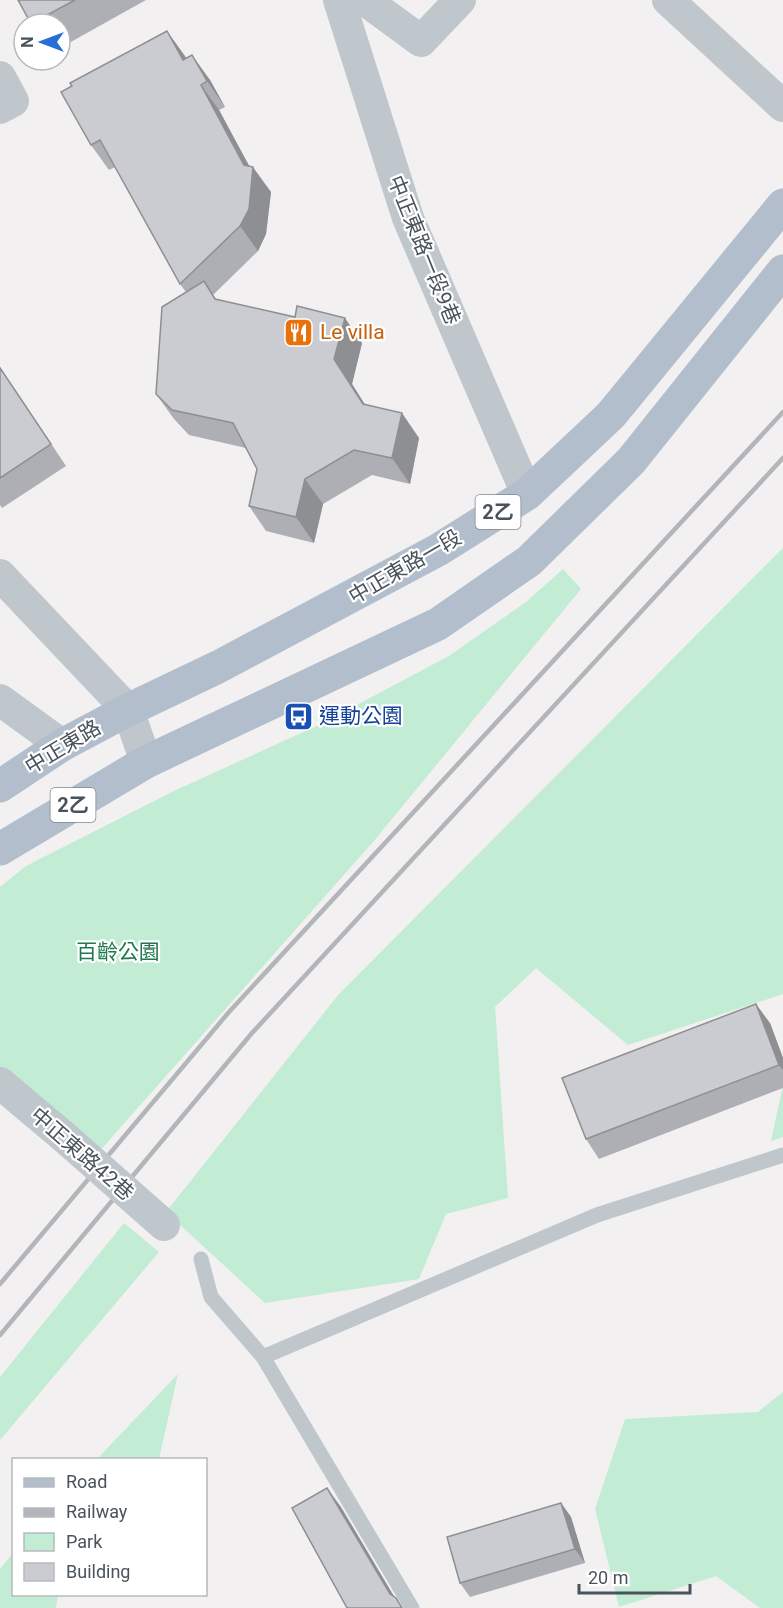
<svg xmlns="http://www.w3.org/2000/svg" width="783" height="1608" font-family="Roboto,'Noto Sans TC',sans-serif">
  <style>
    .green { fill: #c2ecd3 }
    .lines { fill: none; stroke-linecap: round; stroke-linejoin: round }
    .lane { stroke: #bfc7cd; stroke-width: 15 }
    .street { stroke: #bfc7cd; stroke-width: 32 }
    .primary { stroke: #b2becc; stroke-width: 33 }
    .rail { stroke: #b2b5b9; stroke-width: 4.5 }
    .street-bridge { stroke: #bfc7cd; stroke-width: 32 }
    .wall { fill: #aeafb5 }
    .shaded-wall { fill: #8d8f93 }
    .building { fill: #caccd2; stroke: #8d8f93; stroke-width: 1.5 }
    .labels { text-anchor: middle; stroke-width: 4.5; stroke-linejoin: round; paint-order: stroke }
    .shield { fill: #fff; stroke: #80878d; stroke-width: 1.5 }
    .shield-label { font-size: 20px; font-weight: bold; fill: #49535c }
    .street-label { font-size: 21px; fill: #49535c; stroke: #fff }
    .food-label { font-size: 21px; fill: #c56008; stroke: #fff; text-anchor: start }
    .transit-label { font-size: 21px; fill: #164399; stroke: #fff; text-anchor: start }
    .park-label { font-size: 21px; fill: #1f784e; stroke: #fff }
  </style>
  <rect width="100%" height="100%" fill="#f2f0f0"/>
  <path class="green" d="M783 548V994L628 1045 536 968 495 1007 508 1198 446 1214 419 1279 265 1303 166 1212 339 994Z
    M563 569 581 589 373 842 97 1154 0 1072V887L26 866 174 791 321 724 449 656 526 602Z
    M783 1085V1137L771 1141Z
    M124 1223 159 1252 0 1440V1377Z
    M178 1374 159 1459H97Z
    M783 1392V1608H760L716 1576 619 1607 595 1509 625 1419 758 1412Z
    M13 1553 14 1594 58 1595 56 1608H0V1569Z"/>
  <g class="lines">
    <path class="lane" d="M201 1259 211 1297 263 1357 412 1608
      M263 1357 597 1215 783 1155"/>
    <path class="street" d="M339 0 408 218 527 494
      M365 0 421 41 460 0
      M668 0 783 106
      M0 77 13 101 0 108
      M0 575 128 710 146 762
      M0 700 62 745
      M0 1083 63 1136"/>
    <path class="primary" d="M0 786 62 745 128 710 218 667 438 550 527 494 611 415 783 205
      M0 849 146 762 438 624 529 561 631 461 783 271"/>
    <path class="rail" d="M0 1284 229 1012 783 412
      M0 1335 252 1033 783 458"/>
    <path class="street-bridge" d="M63 1136 164 1225"/>
  </g>
  <path class="wall" d="M18 0H146L60 48V24H32Z
    M186 59 210 80 225 107 219 110 249 166 271 192 266 234 258 251 213 295 217 300 362 343 352 384 365 405 419 438 410 484 372 475 323 504 314 543 266 531 249 506 257 469 246 448 189 435 174 419 156 394 186 292 180 284 115 167 109 170 91 145Z
    M0 367 66 466 2 508 0 505Z
    M770 1023 783 1058V1088L599 1159 586 1139Z
    M561 1503 571 1517 585 1563 470 1597 460 1583Z"/>
  <path class="shaded-wall" d="M167 31 185 56 200 86 183 60Z
    M192 55 210 80 225 107 207 81Z
    M201 85 219 110 253 173V167L271 192 266 234 258 251 240 226 244 165Z
    M345 318 362 343 352 384 381 430 363 404 334 359Z
    M402 413 419 438 410 484 392 458Z
    M305 479 323 504 314 543 296 517Z
    M756 1004 770 1023 783 1058V1070L779 1065Z
    M327 1488 341 1507 401 1608 390 1594Z
    M561 1503 571 1517 585 1563 575 1549Z"/>
  <path class="building" d="M18 0H75L38 20 36 16 29 20Z
    M167 31 183 60 192 55 207 81 201 85 244 165 253 167 249 209 240 226 180 284 100 140 91 145 61 92 72 86 70 83Z
    M204 281 215 299 295 317 297 306 345 318 334 359 363 404 402 413 392 458 354 450 305 479 296 517 249 506 257 469 233 423 172 410 156 394 162 307Z
    M0 368 51 444 0 478Z
    M756 1004 779 1065 586 1139 562 1078Z
    M327 1488 390 1594 396 1598 402 1608H347L292 1508Z
    M561 1503 575 1549 460 1583 447 1537Z"/>
  <defs>
    <symbol id="restaurant-square" viewBox="-11 -11 22 22"><rect x="-9" y="-9" width="18" height="18" rx="4" fill="#e8710a" stroke="#fff"/><path d="M-5-6h1v4h1v-4h1v4h1v-4h1v5L-1.5 .5V6h-2V.5L-5-1ZM5-6V6H3V1.5H1.5Q1.5-4 5-6Z" fill="#fff"/></symbol>
    <symbol id="bus-square" viewBox="-11 -11 22 22"><rect x="-9" y="-9" width="18" height="18" rx="4" fill="#1a4fb4" stroke="#fff"/><path d="M-5-6H5V4H4V6H2V4H-2V6H-4V4H-5ZM-3.5-4V0h7V-4ZM-3.5 1.2v1.5H-2V1.2ZM2 1.2v1.5H3.5V1.2Z" fill="#fff"/></symbol>
  </defs>
  <g fill-rule="evenodd">
    <use href="#restaurant-square" x="282" y="316" width="33" height="33"/>
    <use href="#bus-square" x="282" y="700" width="33" height="33"/>
  </g>
  <g class="labels">
    <g class="shield">
      <rect x="475.5" y="495" width="45" height="34" rx="4.5"/>
      <rect x="50.5" y="788" width="45" height="34" rx="4.5"/>
    </g>
    <g class="shield-label">
      <text x="498" y="519">2乙</text>
      <text x="73" y="812">2乙</text>
    </g>
    <g class="street-label">
      <text transform="translate(424 250) rotate(68)" y="7">中正東路一段9巷</text>
      <text transform="translate(405 567) rotate(-30)" y="7">中正東路一段</text>
      <text transform="translate(63 747) rotate(-31)" y="7">中正東路</text>
      <text transform="translate(82 1154) rotate(41)" y="7">中正東路42巷</text>
    </g>
    <g class="food-label">
      <text x="320" y="339">Le villa</text>
    </g>
    <g class="transit-label">
      <text x="319" y="723">運動公園</text>
    </g>
    <g class="park-label">
      <text x="118" y="959">百齡公園</text>
    </g>
  </g>
  <rect x="12" y="1458" width="195" height="138" fill="#ffffff" stroke="#b6babe" stroke-width="1.5"/>
  <rect x="24" y="1478" width="30" height="9" fill="#b2becc" stroke="#b6babe" stroke-width="1.5"/>
  <text x="66" y="1488" font-size="18" fill="#49535c">Road</text>
  <rect x="24" y="1508" width="30" height="9" fill="#b2b5b9" stroke="#b6babe" stroke-width="1.5"/>
  <text x="66" y="1518" font-size="18" fill="#49535c">Railway</text>
  <rect x="24" y="1533" width="30" height="18" fill="#c2ecd3" stroke="#b6babe" stroke-width="1.5"/>
  <text x="66" y="1548" font-size="18" fill="#49535c">Park</text>
  <rect x="24" y="1563" width="30" height="18" fill="#caccd2" stroke="#b6babe" stroke-width="1.5"/>
  <text x="66" y="1578" font-size="18" fill="#49535c">Building</text>
  <g transform="translate(42 42) rotate(270)"><circle r="28" fill="#ffffff" stroke="#b6babe" stroke-width="1.5"/>
  <path d="M0-4.5L10 22L0 15L-10 22Z" fill="#276fd5"/>
  <text y="-9" font-size="16" font-weight="bold" text-anchor="middle" fill="#49535c">N</text>
  </g>
  <path d="M579 1584v9h111v-9" fill="none" stroke="#49535c" stroke-width="3"/>
  <text x="588" y="1584" font-size="18" fill="#49535c" stroke="#ffffff" stroke-width="4.5" paint-order="stroke">20 m</text>
</svg>
